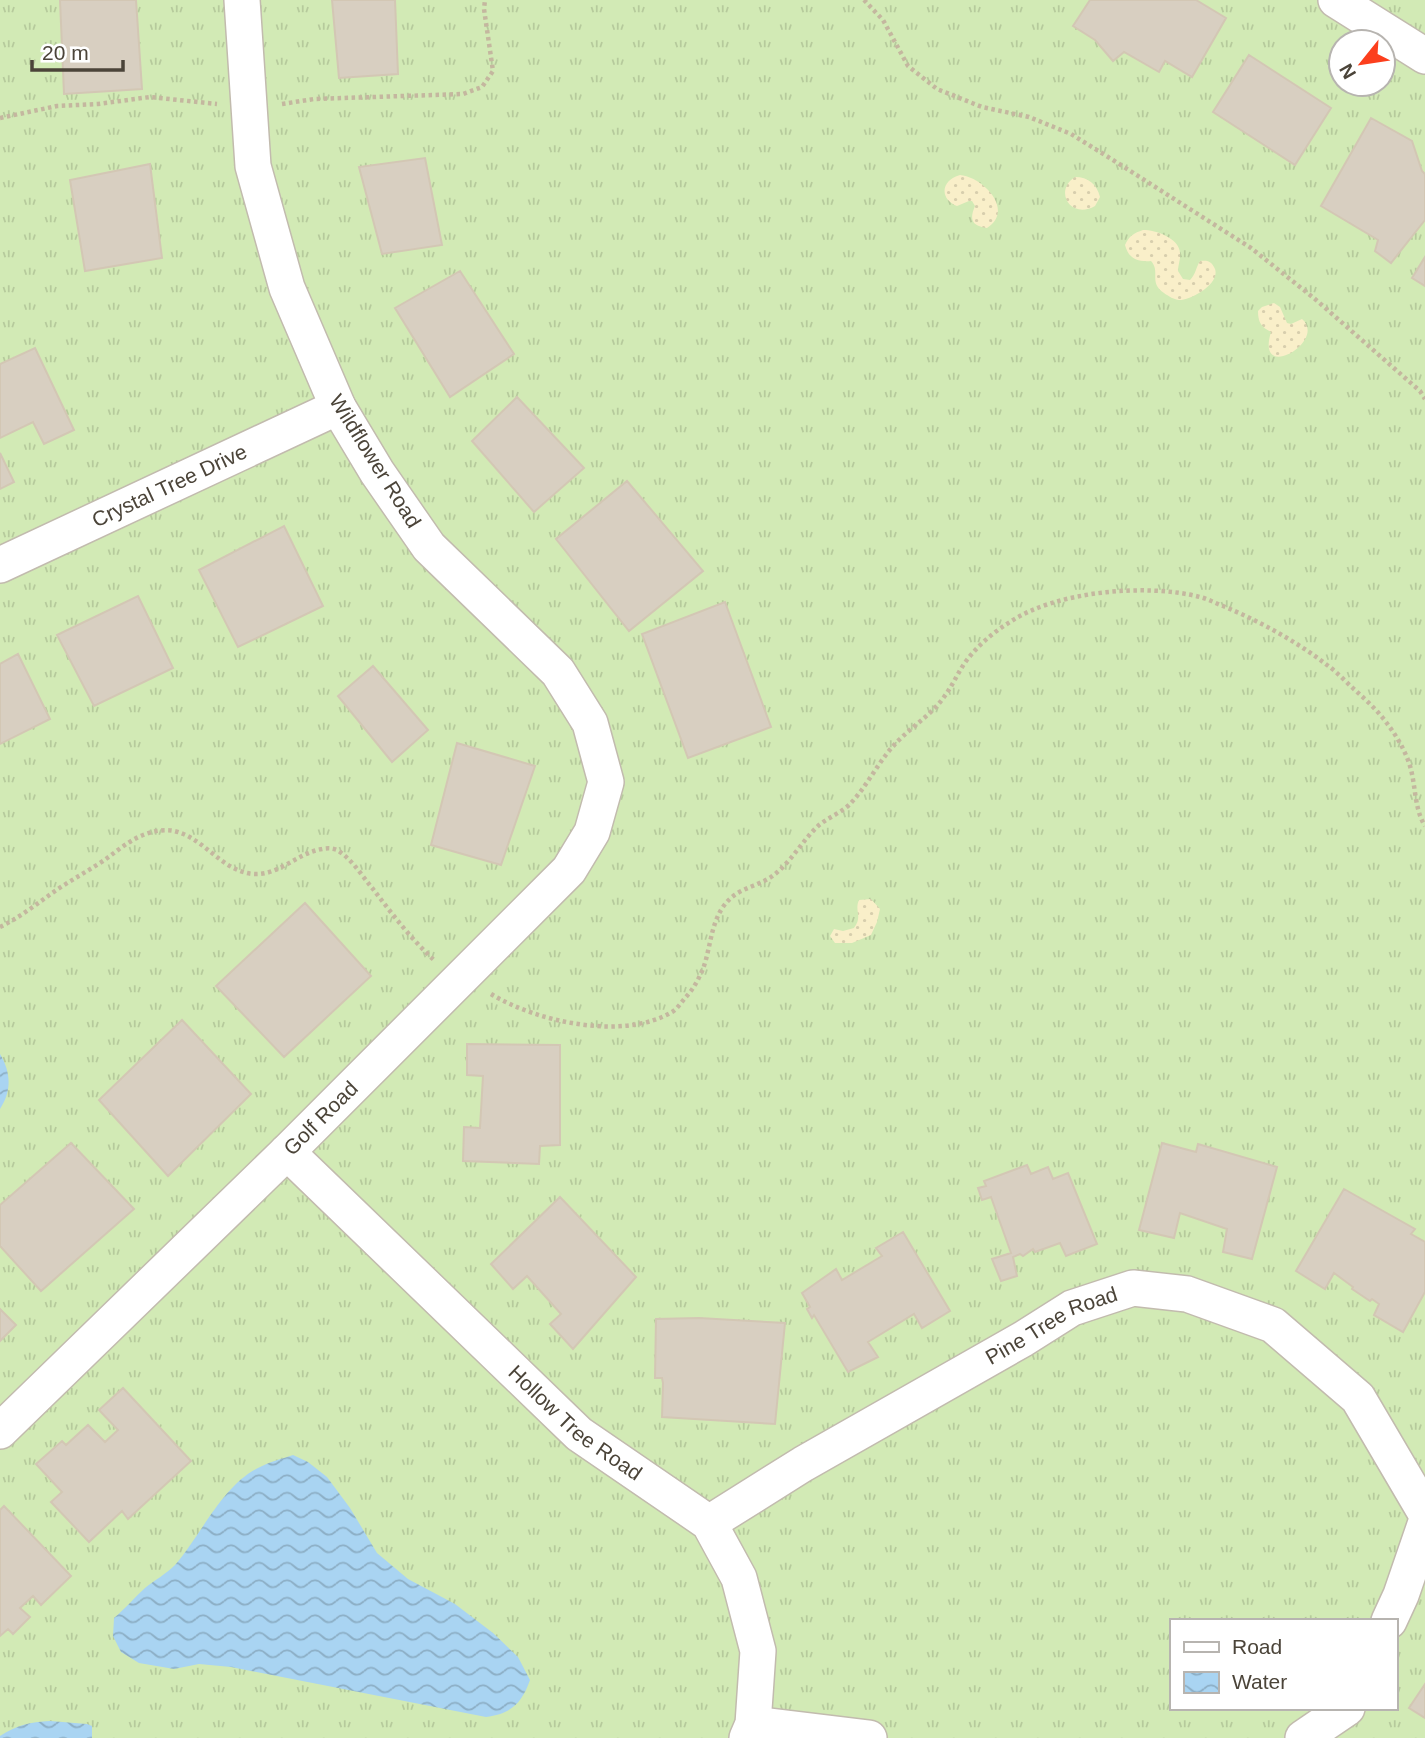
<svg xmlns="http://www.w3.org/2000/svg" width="1425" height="1738" font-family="Helvetica,sans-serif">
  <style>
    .grass { fill: url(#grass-tufts); fill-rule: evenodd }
    .sand { fill: url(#sand-dots) }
    .water { fill: url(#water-waves) }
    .building { fill: #d8cfc1; stroke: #d3c7b4; stroke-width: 2 }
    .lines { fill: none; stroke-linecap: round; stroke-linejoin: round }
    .minor-casing { stroke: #c2bbae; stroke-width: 38 }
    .path { stroke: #c4b79f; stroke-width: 4.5; stroke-dasharray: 3.5 3.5; stroke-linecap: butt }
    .minor { stroke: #fff; stroke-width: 35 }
    .labels { text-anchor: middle; stroke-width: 7; stroke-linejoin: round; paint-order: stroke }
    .street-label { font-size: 21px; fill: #4b4439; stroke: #fff }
  </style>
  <defs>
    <pattern id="grass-tufts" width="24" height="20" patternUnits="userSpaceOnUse" patternTransform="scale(1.75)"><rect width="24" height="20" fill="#d2eab5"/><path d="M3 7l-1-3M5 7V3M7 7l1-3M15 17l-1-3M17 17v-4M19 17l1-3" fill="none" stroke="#b6ca9c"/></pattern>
    <pattern id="sand-dots" width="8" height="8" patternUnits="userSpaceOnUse" patternTransform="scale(1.75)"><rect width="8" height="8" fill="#f9efc9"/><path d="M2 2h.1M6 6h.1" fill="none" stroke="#d7cead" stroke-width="1.8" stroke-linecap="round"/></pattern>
    <pattern id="water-waves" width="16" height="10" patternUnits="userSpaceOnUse" patternTransform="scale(1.75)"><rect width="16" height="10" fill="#a9d4f2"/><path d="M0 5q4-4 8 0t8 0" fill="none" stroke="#8caec5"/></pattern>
  </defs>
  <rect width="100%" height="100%" fill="#f6f3ec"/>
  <path class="grass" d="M0 0H1425V1738H0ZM1341 42H1383V84H1341ZM1171 1621H1395V1708H1171Z"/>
  <path class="sand" d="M960 175C983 177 1015 210 987 228 972 226 969 220 975 206L972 201H969L957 206C939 199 941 180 960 175Z
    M1075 177C1088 177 1097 184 1100 197L1095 206C1071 220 1053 191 1075 177Z
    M1143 230C1156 230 1179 238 1180 253 1181 258 1178 265 1178 271L1183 279 1190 280C1196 274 1196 267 1200 261 1207 260 1211 261 1214 267 1223 282 1192 300 1179 300 1175 300 1168 296 1164 293 1148 282 1161 272 1151 261 1137 262 1129 259 1125 245 1129 236 1134 233 1143 230Z
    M1274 303 1280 307 1287 323 1291 324 1302 319C1328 341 1255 384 1271 332 1261 327 1258 322 1258 311L1262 307Z
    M871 899 880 909 877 922 871 935 852 943H835L830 936 834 929 843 931 854 928C863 916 854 911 859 900Z"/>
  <path class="water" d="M0 1054C11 1072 12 1091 0 1109Z
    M293 1455 308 1462 327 1477 350 1508 377 1553 408 1579 455 1604 493 1633 518 1657 530 1680C522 1703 511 1714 486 1717L231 1667 199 1664 174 1669 139 1663 121 1652 113 1636 114 1618C126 1608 135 1597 145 1588 155 1580 166 1574 175 1565 201 1535 222 1486 258 1468 269 1462 281 1459 293 1455Z
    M50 1721 87 1724 92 1726V1738H0V1736C17 1725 30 1722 50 1721Z"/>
  <path class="building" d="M60 0H136L142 89 64 94Z
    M332 0H395L398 74 339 78Z
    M1090 0H1196L1226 18 1192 77 1165 61 1159 72 1124 52 1113 61 1095 40 1073 26Z
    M1249 55 1331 108 1295 165 1213 112Z
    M1371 118 1412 141 1422 171 1425 174V220L1391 263 1375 251 1378 240 1321 206Z
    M425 158 442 245 382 254 359 167Z
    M150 164 162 258 85 271 70 180Z
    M1425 257V286L1412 278Z
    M460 271 514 354 450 397 395 308Z
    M35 348 74 430 44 444 33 422 0 438V364Z
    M517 397 584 468 534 512 472 441Z
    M0 453 14 482 0 489Z
    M627 481 703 571 629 631 556 539Z
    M284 526 323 606 238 647 199 570Z
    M138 596 173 668 94 706 57 635Z
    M725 602 771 727 688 758 642 634Z
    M18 654 50 719 0 744V664Z
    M373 666 428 730 392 762 338 696Z
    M457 743 535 766 501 865 431 845Z
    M305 903 371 976 284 1057 216 986Z
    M182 1020 251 1094 168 1176 99 1100Z
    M467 1044 560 1045V1145L540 1146 539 1164 463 1161 464 1127 480 1128 483 1076 467 1075Z
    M71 1143 134 1209 41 1291 0 1246V1205Z
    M1162 1143 1196 1152 1198 1144 1277 1167 1252 1259 1223 1252 1227 1229 1180 1213 1174 1238 1139 1230Z
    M1027 1165 1031 1174 1048 1167 1053 1179 1068 1173 1097 1244 1066 1256 1060 1243 1035 1252 1033 1249 1023 1256 1020 1254 1013 1257 1017 1276 1001 1281 992 1259 1011 1253 991 1197 982 1200 978 1188 986 1186 984 1181Z
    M1344 1189 1415 1229 1411 1234 1425 1242V1292L1403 1332 1374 1315 1379 1304 1372 1299 1370 1301 1352 1289 1353 1287 1334 1273 1325 1289 1296 1271Z
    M560 1197 636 1277 573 1349 550 1324 561 1314 527 1276 513 1289 491 1264Z
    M903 1232 950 1311 922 1328 914 1314 868 1342 878 1357 848 1372 814 1315 812 1318 807 1309 810 1307 802 1293 836 1269 842 1280 882 1256 876 1248Z
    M0 1309 16 1325 0 1341Z
    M699 1318 785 1323 775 1424 662 1417 663 1383 662 1378H655L656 1319Z
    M123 1388 191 1461 128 1519 122 1511 89 1542 51 1502 62 1492 36 1464 62 1441 66 1445 88 1425 105 1442 118 1430 99 1410Z
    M4 1506 71 1576 41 1605 33 1596 20 1608 30 1617 13 1634 8 1629 0 1636V1510Z
    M1425 1684V1718L1409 1708Z"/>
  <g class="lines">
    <defs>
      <g id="minor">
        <path d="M1336 0 1425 56"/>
        <path id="s1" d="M0 565 338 407"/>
        <path id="s2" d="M287 1152 579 1434 709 1523 739 1578 758 1651 753 1724 747 1738"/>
        <path id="s3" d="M0 1431 287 1152 569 870 592 832 606 782 590 723 558 672 429 547 377 472 338 407 287 288 253 166 242 0"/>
        <path id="s4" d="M709 1523 803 1464 1023 1339 1072 1308 1133 1288 1187 1294 1273 1325 1358 1398 1425 1512"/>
        <path d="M1389 1621 1401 1595 1425 1525"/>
        <path d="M753 1724 869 1738"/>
        <path d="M1303 1738 1347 1708"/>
      </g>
    </defs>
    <use href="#minor" class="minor-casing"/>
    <path class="path" d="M864 0 883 20 908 66 937 89 982 107 1029 117 1071 134 1113 160 1251 248 1315 299 1420 391 1425 399
      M282 104 314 99 463 94 482 87 493 71 484 9 485 0
      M0 118 57 106 98 104 150 97 217 104
      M0 927C21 917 39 902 58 889 73 879 88 871 103 861 116 852 128 841 143 835 153 831 164 829 174 831 205 838 221 871 253 874 279 876 297 853 322 849 327 848 332 848 337 850 352 859 362 876 373 889 392 914 412 940 435 961
      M491 994C537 1022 623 1041 672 1012 677 1009 681 1003 685 998 693 990 700 977 704 966 712 942 711 915 732 897 743 888 759 885 771 877 790 864 801 842 818 826 827 818 839 814 849 805 868 786 879 759 899 740 914 725 932 714 944 697 952 686 957 675 964 664 976 647 992 633 1010 622 1056 591 1147 583 1200 597 1208 599 1215 603 1223 606 1259 621 1296 641 1327 665 1337 672 1346 682 1355 690 1366 700 1377 710 1386 722 1396 735 1405 750 1410 766 1416 786 1414 808 1425 826"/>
    <use href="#minor" class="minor"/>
  </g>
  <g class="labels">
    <g class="street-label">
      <text transform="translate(375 461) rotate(58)" y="7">Wildflower Road</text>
      <text dy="7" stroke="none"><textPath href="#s1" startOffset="187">Crystal Tree Drive</textPath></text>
      <text dy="7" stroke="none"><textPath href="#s3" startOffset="448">Golf Road</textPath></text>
      <text dy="7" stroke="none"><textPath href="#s4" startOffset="396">Pine Tree Road</textPath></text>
      <text dy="7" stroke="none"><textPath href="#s2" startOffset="396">Hollow Tree Road</textPath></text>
    </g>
  </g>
  <rect x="1170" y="1619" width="228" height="91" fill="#ffffff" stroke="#b7b4b0" stroke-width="2"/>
  <rect x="1184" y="1642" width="35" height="10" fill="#ffffff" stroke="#b7b4b0" stroke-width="2"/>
  <text x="1232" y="1654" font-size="21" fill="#4b4439">Road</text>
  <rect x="1184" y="1672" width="35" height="21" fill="url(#water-waves)" stroke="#b7b4b0" stroke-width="2"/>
  <text x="1232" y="1689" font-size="21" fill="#4b4439">Water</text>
  <g transform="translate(1362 63) rotate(240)"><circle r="33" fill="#ffffff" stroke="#b7b4b0" stroke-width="2"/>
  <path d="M0-5L12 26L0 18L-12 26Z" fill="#fc3f1d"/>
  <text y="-10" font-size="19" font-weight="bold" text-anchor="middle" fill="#4b4439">N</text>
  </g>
  <path d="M32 60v10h91v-10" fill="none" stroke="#4b4439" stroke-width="3.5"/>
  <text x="42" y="60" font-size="21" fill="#4b4439" stroke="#ffffff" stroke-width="5" paint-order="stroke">20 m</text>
</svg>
